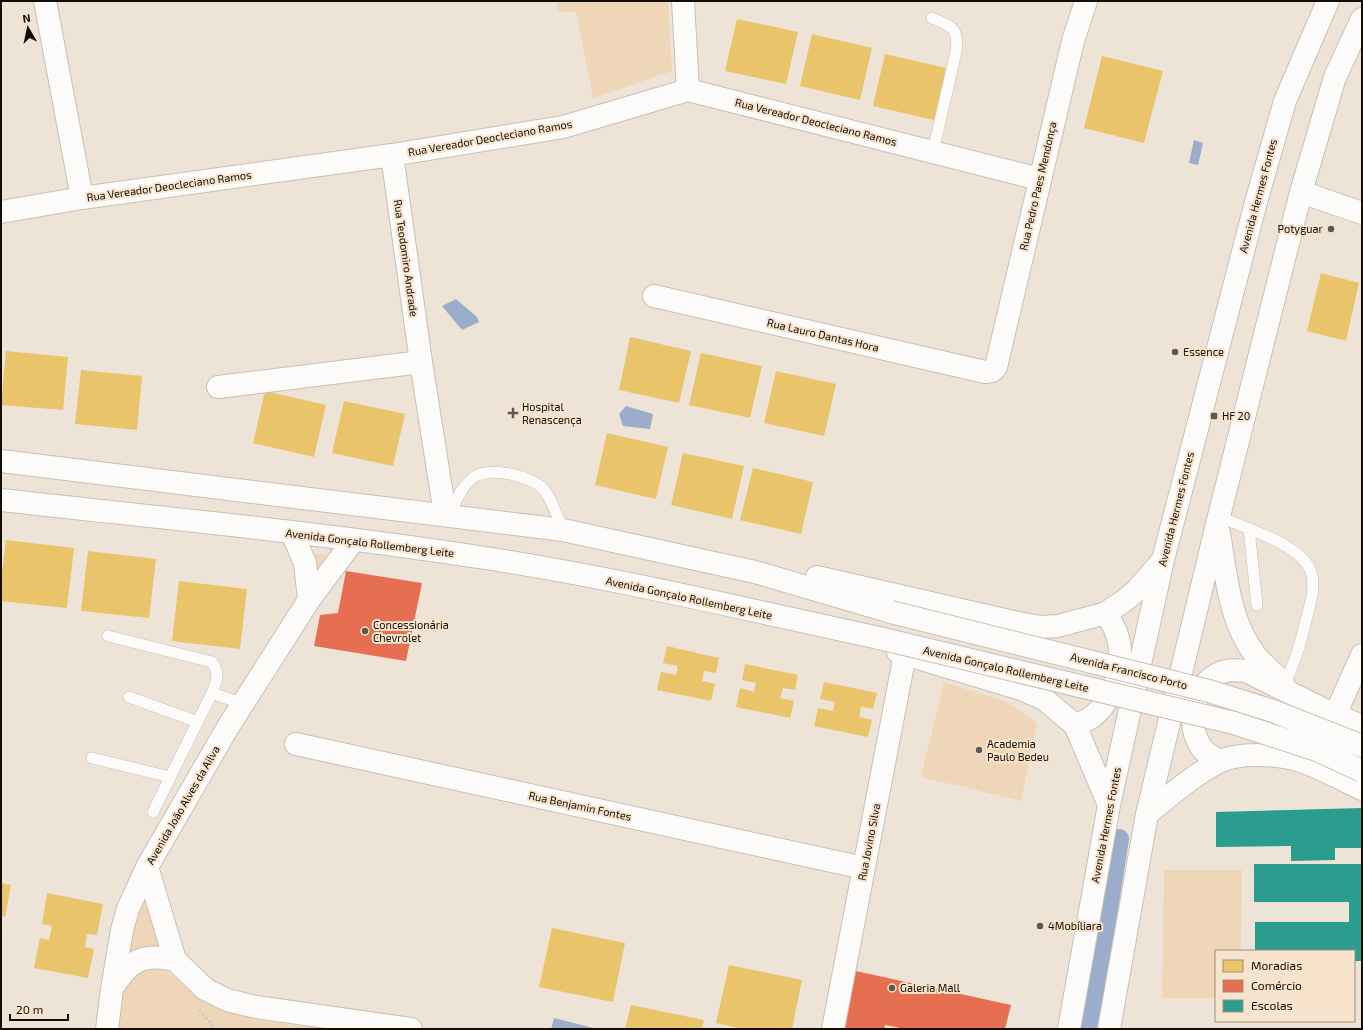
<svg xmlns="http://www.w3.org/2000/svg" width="1363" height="1030" font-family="'Exo 2',sans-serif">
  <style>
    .green { fill: #f0d6b9 }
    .water { fill: #9badca }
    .homes { fill: #e9c46a }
    .shops { fill: #e76f51 }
    .schools { fill: #2a9d8f }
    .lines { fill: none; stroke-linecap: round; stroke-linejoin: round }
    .canal { stroke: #9badca; stroke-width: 20 }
    .lane-casing { stroke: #c7c0b6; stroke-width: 12 }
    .street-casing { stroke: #c7c0b6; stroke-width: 24 }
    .secondary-casing { stroke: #c7c0b6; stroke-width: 24 }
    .path { stroke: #c8c5c0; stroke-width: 2.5; stroke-dasharray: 2 3; stroke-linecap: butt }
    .lane { stroke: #fcfbf9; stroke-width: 11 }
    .street { stroke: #fcfbf9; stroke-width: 22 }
    .secondary { stroke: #fcfbf9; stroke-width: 22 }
    .secondary-bridge-casing { stroke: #c7c0b6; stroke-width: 24; stroke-linecap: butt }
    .secondary-bridge { stroke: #fcfbf9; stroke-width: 22 }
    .poi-dot { fill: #60584f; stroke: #f8e4cd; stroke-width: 1.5 }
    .labels { text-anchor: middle; stroke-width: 4; stroke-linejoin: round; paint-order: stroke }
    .street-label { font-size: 11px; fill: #130d06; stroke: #f8e4cd }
    .poi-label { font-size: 11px; fill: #130d06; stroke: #f8e4cd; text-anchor: start }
  </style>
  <rect width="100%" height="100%" fill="#eee3d7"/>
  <path class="green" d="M557 1H668L672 71 593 98 576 11 559 13Z
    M306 553 327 555 310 579Z
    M944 682 1007 702 1037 723 1021 801 921 777Z
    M1164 870H1242L1241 951H1216V998H1162Z
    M145 888 166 951C147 944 140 947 124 958Z
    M146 965 164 969 201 1000 256 1020 329 1029H115C120 994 119 990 146 965Z"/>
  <path class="water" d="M1194 140 1203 143 1198 165 1189 163Z
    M456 299 477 317 479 322 462 330 442 306Z
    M626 406 653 414 650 429 623 426 619 414Z
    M554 1018 597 1029H551Z"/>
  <path class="homes" d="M737 19 798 32 786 84 725 71Z
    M812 34 872 48 860 100 800 86Z
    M885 54 946 68 934 120 873 106Z
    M1102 56 1163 71 1144 143 1084 128Z
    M1321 273 1359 283 1346 341 1307 331Z
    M630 337 691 351 679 403 619 390Z
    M6 351 68 357 63 410 1 405Z
    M701 353 762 366 750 418 689 405Z
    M81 370 142 376 137 430 75 424Z
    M776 371 836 384 824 436 764 423Z
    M265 391 326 405 314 457 253 443Z
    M344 401 405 414 393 466 332 453Z
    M607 433 668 447 656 499 595 485Z
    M683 453 744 466 732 519 671 505Z
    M753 468 813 482 801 534 740 520Z
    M6 540 74 548 67 608 1 601V582Z
    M88 551 156 559 149 618 81 611Z
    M179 581 247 589 240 649 172 641Z
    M667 646 719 658 716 673 704 671 702 681 715 684 711 701 657 690 661 672 676 675 678 666 663 663Z
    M745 664 798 675 795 690 783 688 780 698 794 701 790 718 736 707 740 688 754 692 756 683 742 680Z
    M824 682 877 693 873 709 861 707 859 717 872 720 868 737 814 726 818 708 833 711 835 702 820 699Z
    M1 883 11 885 5 917 1 916Z
    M47 893 103 904 97 935 87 934 85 947 94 949 88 978 34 968 40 938 49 940 52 926 42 924Z
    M552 928 625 943 613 1002 539 987Z
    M729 965 802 980 792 1029H743L716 1023Z
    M631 1005 704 1020 702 1029H625Z"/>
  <path class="shops" d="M346 571 422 583 406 661 314 646 320 615 338 613Z
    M856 971 1011 1005 1005 1029H905L885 1025 884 1029H842Z"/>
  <path class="schools" d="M1362 808V848H1335V860L1291 861V846L1216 847V812Z
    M1254 864H1362V961H1354V951H1255V922H1349V902H1254Z"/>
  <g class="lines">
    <path class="canal" d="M1089 1029 1119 839"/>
    <defs>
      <path id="lane" d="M932 18C953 27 959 28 956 52L933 152
        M450 515C456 500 461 487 474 477 489 466 535 476 545 491 553 502 558 518 563 530
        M1219 517C1244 527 1306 546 1312 575 1315 591 1310 605 1306 620 1301 643 1295 663 1285 683
        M1249 529 1257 605
        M108 636 212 662C220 673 217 681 212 693
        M129 697 198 722
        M92 758 170 777
        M153 812 212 693 243 704"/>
      <path id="street" d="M45 1 82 198
        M683 1 688 90
        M392 155 421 362 445 514
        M1301 192 1362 213
        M1 212 82 198 392 155 563 127 688 90 1039 179
        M654 296 985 372 992 371 996 367 1073 41 1086 1
        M218 387 421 362
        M1335 715 1362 655
        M296 744 864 868
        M833 1029 905 654"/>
      <path id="secondary" d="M1 461 563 530 755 572 891 612
        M1 500C162 518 324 533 485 558 617 578 748 610 879 638
        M292 533 305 563 309 600
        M1219 533C1226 574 1229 622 1256 656 1264 665 1274 674 1283 682
        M817 577 1018 623 1041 627 1058 626 1106 613 1124 601 1136 591 1162 561
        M898 652 1021 689 1044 699 1075 725 1109 805
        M1075 725C1080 723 1087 721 1092 717 1114 700 1126 661 1117 635 1115 627 1110 620 1106 613
        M1220 761C1213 757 1205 754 1201 747 1186 724 1193 688 1216 675 1225 669 1236 670 1246 671L1335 715 1362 726
        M1147 814C1170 796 1193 775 1219 762 1238 752 1281 754 1301 761 1322 768 1342 780 1362 789
        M147 867 175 960 205 989 227 1000 256 1007 411 1029
        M113 987C130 960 143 953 175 960
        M107 1029 112 989 122 930 128 909 147 867 228 727 309 600 353 541
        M1069 1029 1109 805 1163 560 1256 202 1285 101 1328 1
        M1109 1029 1147 814 1217 524 1301 192 1335 77 1362 19"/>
    </defs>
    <use href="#lane" class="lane-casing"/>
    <use href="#street" class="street-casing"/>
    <use href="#secondary" class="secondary-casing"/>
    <path class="path" d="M199 1010 216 1029
      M207 1029 213 1025"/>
    <use href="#lane" class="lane"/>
    <use href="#street" class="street"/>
    <use href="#secondary" class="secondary"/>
    <defs>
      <path id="secondary-bridge" d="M891 612 1209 691 1273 711 1362 746
        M879 638 1234 723 1317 750 1362 771"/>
    </defs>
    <use href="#secondary-bridge" class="secondary-bridge-casing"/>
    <use href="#secondary-bridge" class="secondary-bridge"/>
  </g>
  <g class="poi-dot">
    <circle cx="1331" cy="229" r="4"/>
    <circle cx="1175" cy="352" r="4"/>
    <path d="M511 407h4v4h4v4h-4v4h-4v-4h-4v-4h4z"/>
    <rect x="1210" y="412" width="8" height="8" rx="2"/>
    <circle cx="365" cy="631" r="4"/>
    <circle cx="979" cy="750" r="4"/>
    <circle cx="1040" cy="926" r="4"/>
    <circle cx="892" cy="988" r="4"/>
  </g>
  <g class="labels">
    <g class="street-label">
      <text transform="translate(816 122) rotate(14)" y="4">Rua Vereador Deocleciano Ramos</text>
      <text transform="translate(490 138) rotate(-10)" y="4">Rua Vereador Deocleciano Ramos</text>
      <text transform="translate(169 186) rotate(-8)" y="4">Rua Vereador Deocleciano Ramos</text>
      <text transform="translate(1038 186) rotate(-77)" y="4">Rua Pedro Paes Mendonça</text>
      <text transform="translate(1258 196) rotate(-75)" y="4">Avenida Hermes Fontes</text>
      <text transform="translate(406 258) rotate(82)" y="4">Rua Teodomiro Andrade</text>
      <text transform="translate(823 335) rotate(13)" y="4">Rua Lauro Dantas Hora</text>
      <text transform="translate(1176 509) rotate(-76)" y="4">Avenida Hermes Fontes</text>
      <text transform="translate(370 543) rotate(7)" y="4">Avenida Gonçalo Rollemberg Leite</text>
      <text transform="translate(689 598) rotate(12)" y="4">Avenida Gonçalo Rollemberg Leite</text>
      <text transform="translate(1006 669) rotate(13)" y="4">Avenida Gonçalo Rollemberg Leite</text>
      <text transform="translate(1129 671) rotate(14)" y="4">Avenida Francisco Porto</text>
      <text transform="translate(183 805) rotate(-60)" y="4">Avenida João Alves da Ailva</text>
      <text transform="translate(580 806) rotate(12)" y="4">Rua Benjamin Fontes</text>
      <text transform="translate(1106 825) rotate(-79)" y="4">Avenida Hermes Fontes</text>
      <text transform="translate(869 842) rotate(-79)" y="4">Rua Jovino Silva</text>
    </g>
    <g class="poi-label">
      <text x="1323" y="233" text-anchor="end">Potyguar</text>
      <text x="1183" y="356">Essence</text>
      <text x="522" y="411">Hospital<tspan x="522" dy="13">Renascença</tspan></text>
      <text x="1222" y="420">HF 20</text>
      <text x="373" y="629">Concessionária<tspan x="373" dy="13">Chevrolet</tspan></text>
      <text x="987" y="748">Academia<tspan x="987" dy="13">Paulo Bedeu</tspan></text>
      <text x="1048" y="930">4Mobíliara</text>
      <text x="900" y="992">Galeria Mall</text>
    </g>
  </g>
  <rect width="1363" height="1030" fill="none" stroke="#130d06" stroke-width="4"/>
  <rect x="1215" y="950" width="140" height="72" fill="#f8e4cd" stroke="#9c8e7d"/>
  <rect x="1223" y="960" width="20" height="12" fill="#e9c46a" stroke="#9c8e7d"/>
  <text x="1251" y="970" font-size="12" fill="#130d06">Moradias</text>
  <rect x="1223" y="980" width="20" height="12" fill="#e76f51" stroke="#9c8e7d"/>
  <text x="1251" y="990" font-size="12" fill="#130d06">Comércio</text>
  <rect x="1223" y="1000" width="20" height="12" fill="#2a9d8f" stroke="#9c8e7d"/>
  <text x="1251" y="1010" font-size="12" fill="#130d06">Escolas</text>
  <g transform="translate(28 28) rotate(351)" stroke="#f8e4cd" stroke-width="3" paint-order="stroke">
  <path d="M0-3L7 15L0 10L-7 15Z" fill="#130d06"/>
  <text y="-6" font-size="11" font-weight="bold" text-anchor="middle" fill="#130d06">N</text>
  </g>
  <path d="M10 1014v6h58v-6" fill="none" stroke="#130d06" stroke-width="2"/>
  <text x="16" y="1014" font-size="12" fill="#130d06" stroke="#f8e4cd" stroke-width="3" paint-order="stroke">20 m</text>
</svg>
